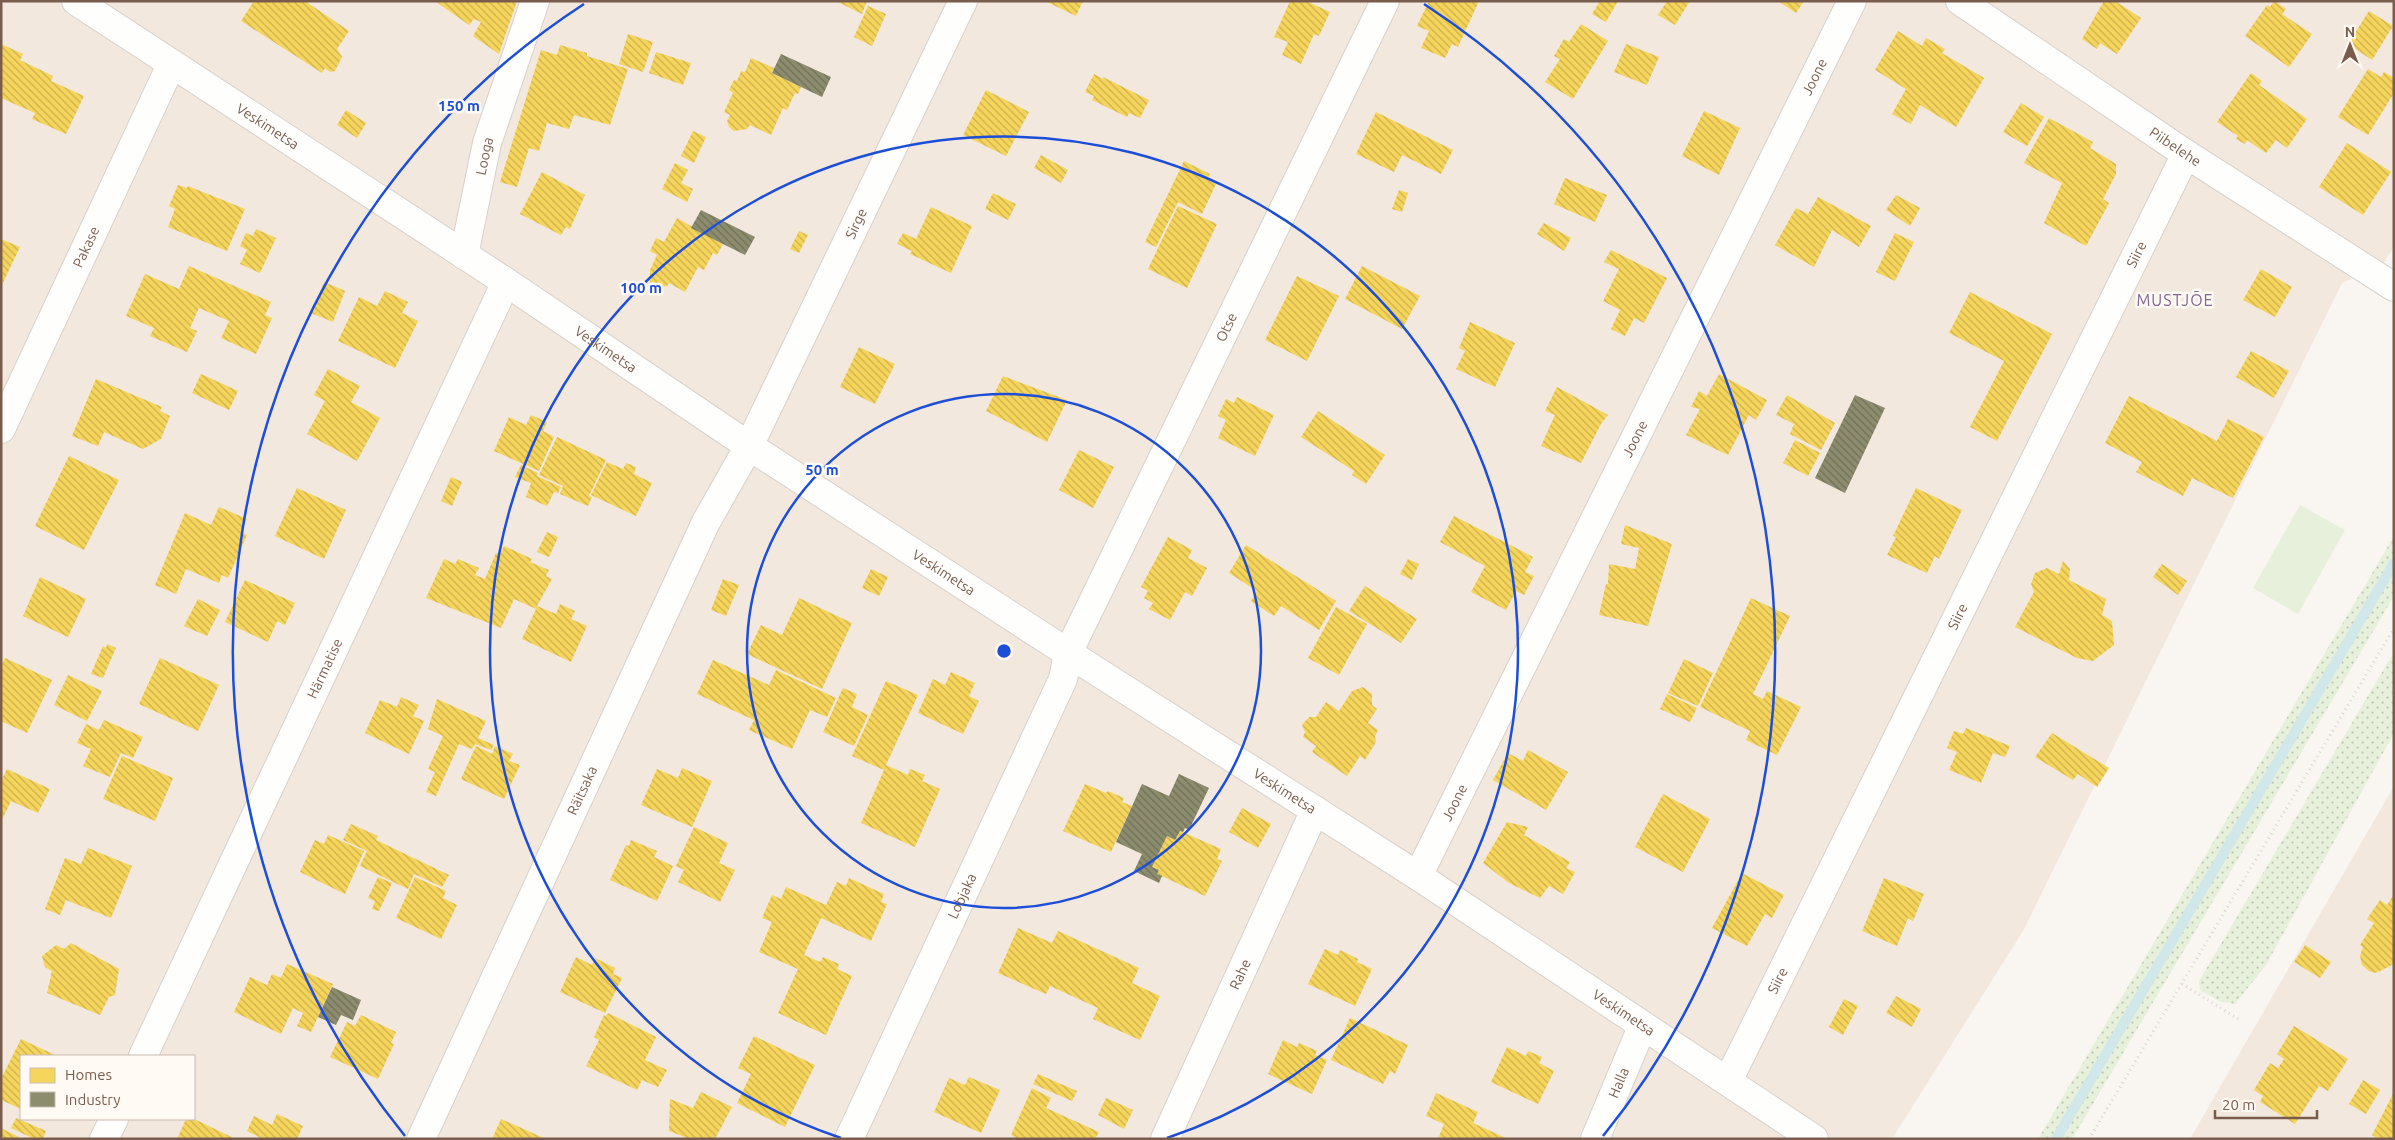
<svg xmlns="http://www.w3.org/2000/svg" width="2395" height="1140" font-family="Ubuntu,sans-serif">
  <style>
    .residential { fill: #f2e8de; fill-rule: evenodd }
    .grass { fill: url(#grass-dots) }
    .pitch { fill: #e7f0db }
    .homes { fill: url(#homes-back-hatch) }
    .industry { fill: url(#industry-back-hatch) }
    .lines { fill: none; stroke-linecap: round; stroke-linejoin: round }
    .stream { stroke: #d0e8ea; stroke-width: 10 }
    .minor-casing { stroke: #d7d1cb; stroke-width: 30 }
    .path { stroke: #dcd5d0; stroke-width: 3; stroke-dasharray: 1 4; stroke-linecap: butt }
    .minor { stroke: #fefefd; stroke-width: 28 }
    .ring { fill: none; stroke: #1d4ed8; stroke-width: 2.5 }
    .labels { text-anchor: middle; stroke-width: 5; stroke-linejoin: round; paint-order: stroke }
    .street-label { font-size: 14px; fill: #7a5c4d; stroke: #fffaf3 }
    .quarter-label { font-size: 16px; letter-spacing: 1px; fill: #846695; stroke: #fffaf3 }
    .centre { fill: #1d4ed8; stroke: #fffaf3; stroke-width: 2.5 }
    .ring-label { font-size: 15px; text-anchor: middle; font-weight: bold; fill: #1d4ed8; stroke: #fffaf3; stroke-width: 5; stroke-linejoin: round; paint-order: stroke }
  </style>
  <defs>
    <pattern id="grass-dots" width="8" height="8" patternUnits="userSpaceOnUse" patternTransform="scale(1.25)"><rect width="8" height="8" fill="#e7f0db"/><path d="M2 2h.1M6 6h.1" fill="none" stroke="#c0c6b4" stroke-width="1.8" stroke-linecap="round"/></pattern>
    <pattern id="homes-back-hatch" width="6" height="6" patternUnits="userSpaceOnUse" patternTransform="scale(1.25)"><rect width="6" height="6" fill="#f6d55c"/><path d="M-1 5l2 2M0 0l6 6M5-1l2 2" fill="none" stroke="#ccb04e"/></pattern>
    <pattern id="industry-back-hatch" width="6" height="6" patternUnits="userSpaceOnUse" patternTransform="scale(1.25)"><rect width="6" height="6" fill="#8c8c6e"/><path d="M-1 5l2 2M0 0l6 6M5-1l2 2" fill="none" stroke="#727058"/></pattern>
  </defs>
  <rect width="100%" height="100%" fill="#f9f5f0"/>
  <path class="residential" d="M1 1H2394V247L2383 264 2342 283 2023 931 1892 1139H1ZM21 1056H194V1119H21Z
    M2394 786V1139H2190Z"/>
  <path class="grass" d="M2394 536V596L2072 1139H2038Z
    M2394 652V733L2266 965 2235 1004 2219 1001 2200 990 2199 981Z"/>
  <path class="pitch" d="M2300 505 2345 530 2298 614 2253 588Z"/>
  <path class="homes" d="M254 1H305L349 31 337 49 342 57 335 71 330 72 325 68 322 73 241 21Z
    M435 1H517L499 54 473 36 481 22 474 19 469 25Z
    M836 1H867L862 14Z
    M1045 1H1083L1076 16Z
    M1290 1H1306L1330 12 1319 36 1314 34 1301 64 1282 55 1288 42 1274 37Z
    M1429 1H1479L1458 47 1452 44 1445 58 1421 48 1429 31 1417 26Z
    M1600 1H1618L1606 22 1592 14Z
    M1667 1H1690L1675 25 1658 15Z
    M1778 1H1804L1796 13Z
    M2104 1H2115L2141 18 2117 54 2100 43 2097 49 2082 39Z
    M2274 1 2286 9 2282 14 2312 34 2289 67 2245 36 2267 5 2270 7Z
    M868 6 886 14 872 46 854 37Z
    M2369 11 2393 26 2372 60 2348 44Z
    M1581 24 1608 41 1573 99 1545 82 1560 59 1554 56 1564 39 1569 42Z
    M1898 31 1922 46 1926 38 1945 49 1942 53 1984 78 1956 127 1920 105 1911 124 1892 114 1906 89 1875 70Z
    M628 34 653 42 643 72 619 64Z
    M1 44 23 54 20 60 53 76 51 81 84 96 66 134 32 119 35 113 1 98 3 91 1 90Z
    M1626 44 1659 57 1647 85 1614 72Z
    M560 45 587 53V56L628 69 610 125 574 115 569 129 547 123 539 151 529 148 517 187 500 182 541 50 557 55Z
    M656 52 691 63 683 85 649 73Z
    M751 58 774 68 772 73 801 87 798 94 795 93 787 110 783 108 771 135 750 125 747 129 734 131 729 127 727 121 730 115 724 112 733 93 729 90 734 80 737 81 741 71 745 72Z
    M2368 69 2381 77 2384 72 2394 78V93L2368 135 2338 117Z
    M2251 73 2262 81 2259 85 2307 119 2287 148 2276 140 2266 153 2247 140 2245 144 2236 139 2238 136 2217 122Z
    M1094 74 1103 79V77L1149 100 1140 118 1129 113 1127 117 1092 100 1094 96 1085 92Z
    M986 90 1029 112 1006 156 963 135Z
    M2021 103 2044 117 2027 146 2003 132Z
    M346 110 366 123 357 138 337 125Z
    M1704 111 1740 128 1719 175 1682 156Z
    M1376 112 1453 150 1441 174 1402 155 1394 172 1356 154Z
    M2049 118 2093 142 2090 148 2116 164V174L2103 199 2109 203 2086 246 2044 223 2062 183 2024 163Z
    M693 131 706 137 694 163 681 156Z
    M2347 143 2391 172 2363 215 2319 187Z
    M1041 155 1068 170 1061 183 1034 168Z
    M1184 161 1210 174 1207 180 1216 184 1202 214 1178 202 1156 247 1145 242Z
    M675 163 688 170 681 183 693 189 687 202 662 189Z
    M542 172 585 195 570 229 566 227 561 235 520 214Z
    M1565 178 1607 195 1595 222 1554 204Z
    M178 185 187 188 188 186 245 209 227 251 168 227 175 209 169 206Z
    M1399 190 1408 193 1402 212 1392 209Z
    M993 193 1016 204 1008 220 985 209Z
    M1896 195 1920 208 1910 226 1886 210Z
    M1818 197 1871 226 1859 247 1832 230 1814 267 1775 245 1796 208 1808 214Z
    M1178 206 1217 224 1187 288 1148 269Z
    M931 207 972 226 951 273 910 254 912 251 897 244 903 233 916 239Z
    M677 218 723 244 717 255 713 253 704 270 698 267 685 292 669 283 667 286 659 288 650 282V270L657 255 650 251 656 238 664 242Z
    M1544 223 1571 238 1564 251 1537 234Z
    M256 229 276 238 260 273 240 264 247 250 240 246 246 233 253 236Z
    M799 231 808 235 799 253 790 249Z
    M1895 233 1914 242 1895 281 1876 272Z
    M1 239 20 247 1 287Z
    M1611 250 1667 278 1644 323 1634 318 1625 336 1611 329 1620 310 1603 301 1619 269 1604 262Z
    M189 266 271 302 265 315 272 318 256 354 221 338 229 321 199 308 190 328 197 331 187 352 150 336 154 328 126 316 145 274 179 289Z
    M1362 266 1420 296 1402 329 1345 299Z
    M2261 269 2292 287 2275 317 2243 300Z
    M1297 276 1339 296 1307 361 1265 340Z
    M324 282 345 291 333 322 311 313Z
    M385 291 408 302 402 313 418 321 395 368 338 341 359 297 377 306Z
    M1970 292 2052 334 1997 441 1970 427 2004 361 1949 333Z
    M1470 322 1515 343 1495 387 1456 369 1465 351 1459 348Z
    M859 347 895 364 875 404 840 387Z
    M2251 351 2289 371 2274 398 2236 377Z
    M328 369 360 386 351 402 380 418 357 461 307 434 325 401 314 395Z
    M201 374 238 391 229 410 192 393Z
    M1719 374 1767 400 1756 420 1749 415 1728 455 1686 435 1700 409 1691 407 1699 391 1707 396Z
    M1003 376 1067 400 1047 442 986 411Z
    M96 379 162 407 160 411 170 416 161 439 143 449 104 432 98 446 72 436Z
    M1557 387 1608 415 1601 424 1581 463 1541 446 1555 415 1545 411Z
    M1787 395 1835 423 1821 450 1790 434 1794 424 1776 415Z
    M2129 396 2217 441 2228 419 2264 437 2233 498 2192 478 2183 496 2136 472 2142 462 2105 443Z
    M1237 397 1274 415 1255 456 1218 438 1226 420 1218 416 1226 399 1234 403Z
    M1318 411 1385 455 1366 484 1352 475 1354 471 1301 437Z
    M531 415 547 422 543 431 554 437 539 471 494 451 509 417 526 425Z
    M557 437 606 460 589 496 592 497 588 506 560 494 563 486 539 475Z
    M1795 440 1820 453 1808 476 1783 463Z
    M1079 450 1114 467 1093 508 1059 490Z
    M69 456 119 480 84 550 35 526Z
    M607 462 623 469 626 463 636 467 634 474 652 483 636 516 591 495Z
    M521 465 538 473 537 476 561 487 558 493 554 492 547 506 526 497 531 483 515 477Z
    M451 477 462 482 452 506 441 501Z
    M297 488 346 510 324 559 275 536Z
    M1916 488 1962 510 1939 559 1935 556 1927 573 1887 555 1896 537 1893 536Z
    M219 507 247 519 241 532 247 535 228 578 222 575 219 583 186 569 176 594 155 585 185 513 211 525Z
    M1454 516 1533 557 1525 572 1534 576 1524 595 1516 591 1506 610 1471 592 1485 566 1440 542Z
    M1625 525 1672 544 1648 626 1599 615 1606 584H1608L1609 564 1635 569 1639 548 1621 544Z
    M547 532 558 537 549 557 537 552Z
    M1168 537 1192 550 1188 558 1207 568 1192 596 1185 592 1170 620 1149 609 1153 603 1144 598 1148 591 1141 587Z
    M1246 545 1336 601 1319 630 1281 606 1274 616 1251 601 1257 591 1229 573Z
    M504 546 532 559 530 562 549 570 546 576 552 579 537 606 556 614 560 604 575 611 571 619 587 626 571 662 522 639 536 609 514 599 501 628 426 598 444 559 455 564 458 559 479 568 475 575 485 579 496 553 500 555Z
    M1408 559 1419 564 1412 580 1400 574Z
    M2063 561 2070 569 2069 580 2106 599 2102 615 2112 621 2114 645 2093 661 2077 658 2015 627 2034 592 2031 584 2035 573 2047 568 2059 574Z
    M2162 564 2187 581 2178 595 2153 577Z
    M871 569 888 577 879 596 862 588Z
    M40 577 86 599 68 637 23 616Z
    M723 579 739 585 726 616 711 610Z
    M245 580 295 603 285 625 277 621 268 642 225 622Z
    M1365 586 1417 619 1401 643 1349 611Z
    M799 598 852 623 822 689 747 654 761 625 782 635Z
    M1751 598 1790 616 1753 694 1763 699 1767 691 1801 707 1777 755 1746 740 1750 731 1700 707Z
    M198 599 220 610 207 636 184 626Z
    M1336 607 1367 624 1339 675 1308 658Z
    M107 644 116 648 103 678 91 674 103 646 106 648Z
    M5 658 52 680 27 733 1 721V666Z
    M160 658 219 685 198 731 139 704Z
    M1684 659 1713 673 1698 706 1668 693Z
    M713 660 769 685 776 670 836 698 827 717 810 710 792 749 749 730 754 720 697 694Z
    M951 672 975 683 969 696 979 701 963 734 918 713 933 679 945 685Z
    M68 675 102 691 87 721 54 705Z
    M886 681 918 695 886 765 908 775 910 769 925 775 922 781 940 789 915 847 861 823 884 770 852 756Z
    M1363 687 1372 694V705L1377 709 1368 723 1378 730 1375 736 1376 742 1365 760 1360 756 1347 776 1312 752 1316 746 1303 737 1305 732 1302 725 1309 717H1316L1326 702 1339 711 1352 691Z
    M843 688 857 694 852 707 868 715 854 746 823 732Z
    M1667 694 1697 708 1690 722 1660 709Z
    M401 697 419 705 413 716 424 721 409 754 365 733 380 700 397 707Z
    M437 699 486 721 478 738 494 745 491 750 475 744 472 749 459 744 436 796 426 792 435 772 428 769 443 736 428 729Z
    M104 720 143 737 133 758 121 753 110 777 83 766 91 749 77 743 86 724 99 730Z
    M1966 728 2010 746 2005 757 1993 753 1981 783 1949 770 1957 752 1947 748 1954 731 1963 734Z
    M2052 733 2109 768 2097 787 2078 774 2073 780 2035 757Z
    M476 746 492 754 495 746 513 754 509 761 520 765 504 799 461 779Z
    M1528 750 1568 772 1546 810 1493 780 1508 753 1523 761Z
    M122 756 173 778 155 821 103 799Z
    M682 768 712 781 692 827 641 805 657 769 678 778Z
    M7 769 50 789 38 813 11 801 1 822V781Z
    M1085 784 1106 793 1108 791 1124 798 1122 802 1132 806 1111 852 1063 831Z
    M1663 794 1710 819 1683 872 1635 847Z
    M1242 808 1271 824 1258 848 1229 832Z
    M1507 822 1528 827 1524 835 1570 862 1566 868 1575 872 1563 894 1549 886 1540 898 1509 883 1483 863Z
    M351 824 378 836 376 840 449 875 442 887 414 874 408 889 360 866 367 851 343 840Z
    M694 827 728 843 719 863 735 870 720 902 678 882 684 870 676 866Z
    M1180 831 1221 849 1217 859 1222 861 1205 896 1157 874 1159 870 1152 867 1167 836 1175 840Z
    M328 835 364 851 345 894 300 872 315 840 324 844Z
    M631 840 657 851 654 857 673 866 657 901 610 880 626 845 629 846Z
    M88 848 132 866 111 918 66 900 60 915 45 909 65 858 81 864Z
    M1742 873 1784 895 1772 918 1765 914 1747 946 1712 928Z
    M378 877 392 883 379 911 372 909 375 901 368 898Z
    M415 877 446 891 443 898 457 905 441 939 396 918Z
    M849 878 884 894 881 902 887 904 871 941 821 918 804 955 820 962 823 957 839 964 837 969 852 976 826 1035 778 1013 798 969 759 952 772 922 762 918 772 895 781 899 786 887 826 905 837 882 846 886Z
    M1884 878 1924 894 1913 921 1908 918 1897 946 1862 931Z
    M2394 894V964L2376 973 2369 971 2362 965 2360 956 2363 947 2360 945 2374 923 2367 919 2380 900 2387 905Z
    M1018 928 1052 943 1058 931 1139 968 1132 983 1160 996 1140 1040 1093 1019 1098 1008 1050 986 1046 994 998 973Z
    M71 943 119 969 115 995 109 997 100 1015 47 993 52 971 45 967 42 956 56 945 64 949Z
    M2305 945 2331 962 2320 978 2294 962Z
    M1325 949 1338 955 1340 950 1358 959 1357 962 1372 969 1355 1006 1308 984Z
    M576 957 592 965 595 958 615 968 613 974 622 978 605 1013 560 992Z
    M287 964 333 984 311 1032 297 1026 303 1013 293 1008 281 1034 234 1012 250 977 267 985 272 974 281 978Z
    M1896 996 1921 1009 1912 1027 1886 1013Z
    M1844 999 1858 1006 1843 1035 1829 1027Z
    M608 1013 656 1037 645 1060 667 1070 658 1087 642 1080 637 1090 586 1066 599 1040 594 1037 604 1015 606 1016Z
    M361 1015 396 1032 391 1043 394 1044 378 1079 330 1057 347 1022 355 1026Z
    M1350 1018 1408 1045 1395 1074 1390 1071 1383 1084 1331 1060Z
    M2294 1026 2348 1059 2328 1091 2319 1086 2295 1124 2260 1102 2263 1096 2254 1090 2270 1063 2278 1068 2284 1059 2277 1054Z
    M754 1036 815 1065 785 1127 737 1103 751 1074 738 1068Z
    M21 1039 57 1056H21V1109L1 1100V1079Z
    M1283 1040 1297 1047 1299 1043 1317 1051 1315 1055 1327 1060 1312 1094 1268 1074Z
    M1507 1047 1526 1056 1528 1051 1542 1057 1539 1063 1554 1071 1538 1104 1491 1082Z
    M1038 1074 1077 1091 1072 1101 1033 1084Z
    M969 1077 1000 1090 981 1133 934 1112 949 1078 965 1085Z
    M2363 1080 2380 1090 2366 1114 2349 1104Z
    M1032 1088 1051 1098 1046 1108 1099 1132 1095 1139H1018L1011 1135Z
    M701 1092 732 1107 715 1139H690L669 1131 670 1099 693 1108Z
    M2394 1092V1139H2379L2372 1135Z
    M1436 1093 1478 1112 1473 1123 1508 1139H1438L1444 1124 1426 1116Z
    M1106 1098 1133 1110 1124 1129 1098 1115Z
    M277 1114 303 1126 297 1139H263L247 1131 254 1116 272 1125Z
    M16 1118 46 1131 43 1139H34L11 1128Z
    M186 1119H194L236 1139H177Z
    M501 1119 546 1139H492Z
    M1 1128 19 1137 18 1139H1Z"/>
  <path class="industry" d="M781 54 831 77 822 97 772 73Z
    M701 210 755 237 745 255 691 228Z
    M1855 395 1885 408 1845 493 1815 478Z
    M1179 774 1209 788 1189 830 1185 828 1183 832 1180 831 1175 840 1167 836 1152 867 1159 870 1157 874 1162 876 1159 883 1134 871 1142 854 1116 842 1142 784 1169 796Z
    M332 987 361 1000 353 1020 341 1015 336 1025 318 1017Z"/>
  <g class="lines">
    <path class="stream" d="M2056 1139 2394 563"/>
    <defs>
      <g id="minor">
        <path id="s1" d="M76 1 506 282 749 446 1068 653 1418 876 1814 1139"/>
        <path id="s2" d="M1960 1 2186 154 2394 287"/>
        <path id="s3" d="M464 255 487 143 535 1"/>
        <path id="s4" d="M1 429 171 65"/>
        <path id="s5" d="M1418 876 1852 1"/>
        <path id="s6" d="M143 1056 506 282"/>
        <path id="s7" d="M1728 1081 2186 154"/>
        <path d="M104 1139 114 1119"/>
        <path id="s8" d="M421 1139 706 522 749 446 963 1"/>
        <path id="s9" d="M849 1139 1063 679 1068 653 1385 1"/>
        <path id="s10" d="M1165 1139 1315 810"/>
        <path id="s11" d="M1595 1139 1642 1027"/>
      </g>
    </defs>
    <use href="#minor" class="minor-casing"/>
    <path class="path" d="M2182 984 2240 1020
      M2089 1139 2394 628"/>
    <use href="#minor" class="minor"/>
  </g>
  <g class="ring">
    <circle cx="1004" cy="651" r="257"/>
    <path d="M841 1138A514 514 0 1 1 1167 1138"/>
    <path d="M405 1136A771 771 0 0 1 584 4M1424 4A771 771 0 0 1 1603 1136"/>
  </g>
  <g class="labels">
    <g class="street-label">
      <text dy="5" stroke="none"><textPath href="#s5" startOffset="892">Joone</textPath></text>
      <text dy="5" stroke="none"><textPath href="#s1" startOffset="229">Veskimetsa</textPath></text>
      <text dy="5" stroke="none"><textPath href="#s2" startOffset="260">Piibelehe</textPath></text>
      <text dy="5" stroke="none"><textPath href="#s3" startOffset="101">Looga</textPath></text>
      <text dy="5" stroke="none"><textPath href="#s8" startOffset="1014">Sirge</textPath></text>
      <text dy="5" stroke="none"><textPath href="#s4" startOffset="201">Pakase</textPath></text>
      <text dy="5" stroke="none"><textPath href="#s7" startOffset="922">Siire</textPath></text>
      <text dy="5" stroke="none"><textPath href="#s9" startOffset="896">Otse</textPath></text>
      <text dy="5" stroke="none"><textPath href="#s1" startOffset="634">Veskimetsa</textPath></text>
      <text dy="5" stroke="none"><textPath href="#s5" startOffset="488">Joone</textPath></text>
      <text dy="5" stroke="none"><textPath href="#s1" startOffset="1039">Veskimetsa</textPath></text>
      <text dy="5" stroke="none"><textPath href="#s7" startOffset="518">Siire</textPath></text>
      <text dy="5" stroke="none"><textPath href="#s6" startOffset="428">Härmatise</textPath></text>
      <text dy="5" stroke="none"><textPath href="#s1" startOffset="1444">Veskimetsa</textPath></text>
      <text dy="5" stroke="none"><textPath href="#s8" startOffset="384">Räitsaka</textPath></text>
      <text dy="5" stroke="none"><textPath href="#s5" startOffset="82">Joone</textPath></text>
      <text dy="5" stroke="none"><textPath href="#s9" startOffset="268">Lobjaka</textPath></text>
      <text dy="5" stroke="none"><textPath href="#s10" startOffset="181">Rahe</textPath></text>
      <text dy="5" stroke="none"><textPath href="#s7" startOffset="112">Siire</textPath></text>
      <text dy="5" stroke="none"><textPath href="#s1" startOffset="1849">Veskimetsa</textPath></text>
      <text dy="5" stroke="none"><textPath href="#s11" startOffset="61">Halla</textPath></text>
    </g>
    <g class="quarter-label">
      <text x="2175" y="306">MUSTJÕE</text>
    </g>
  </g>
  <circle cx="1004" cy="651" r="8" class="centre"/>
  <g class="ring-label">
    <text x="459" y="111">150 m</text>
    <text x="641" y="293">100 m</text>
    <text x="822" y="475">50 m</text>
  </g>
  <rect width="2395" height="1140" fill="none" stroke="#7a5c4d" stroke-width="5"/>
  <rect x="20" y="1055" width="175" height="65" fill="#fffaf3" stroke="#cabbb1"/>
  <rect x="30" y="1068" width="25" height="15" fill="#f6d55c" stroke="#cabbb1"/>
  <text x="65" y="1080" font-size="15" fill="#7a5c4d">Homes</text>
  <rect x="30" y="1092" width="25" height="15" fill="#8c8c6e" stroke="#cabbb1"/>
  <text x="65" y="1105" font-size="15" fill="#7a5c4d">Industry</text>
  <g transform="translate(2350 45)" stroke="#fffaf3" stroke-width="4" paint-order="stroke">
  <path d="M0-4L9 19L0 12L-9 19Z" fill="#7a5c4d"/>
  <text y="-8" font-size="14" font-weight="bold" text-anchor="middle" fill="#7a5c4d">N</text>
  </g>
  <path d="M2215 1110v8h102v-8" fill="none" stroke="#7a5c4d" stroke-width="2.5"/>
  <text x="2222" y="1110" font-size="15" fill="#7a5c4d" stroke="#fffaf3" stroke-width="4" paint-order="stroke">20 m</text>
</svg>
